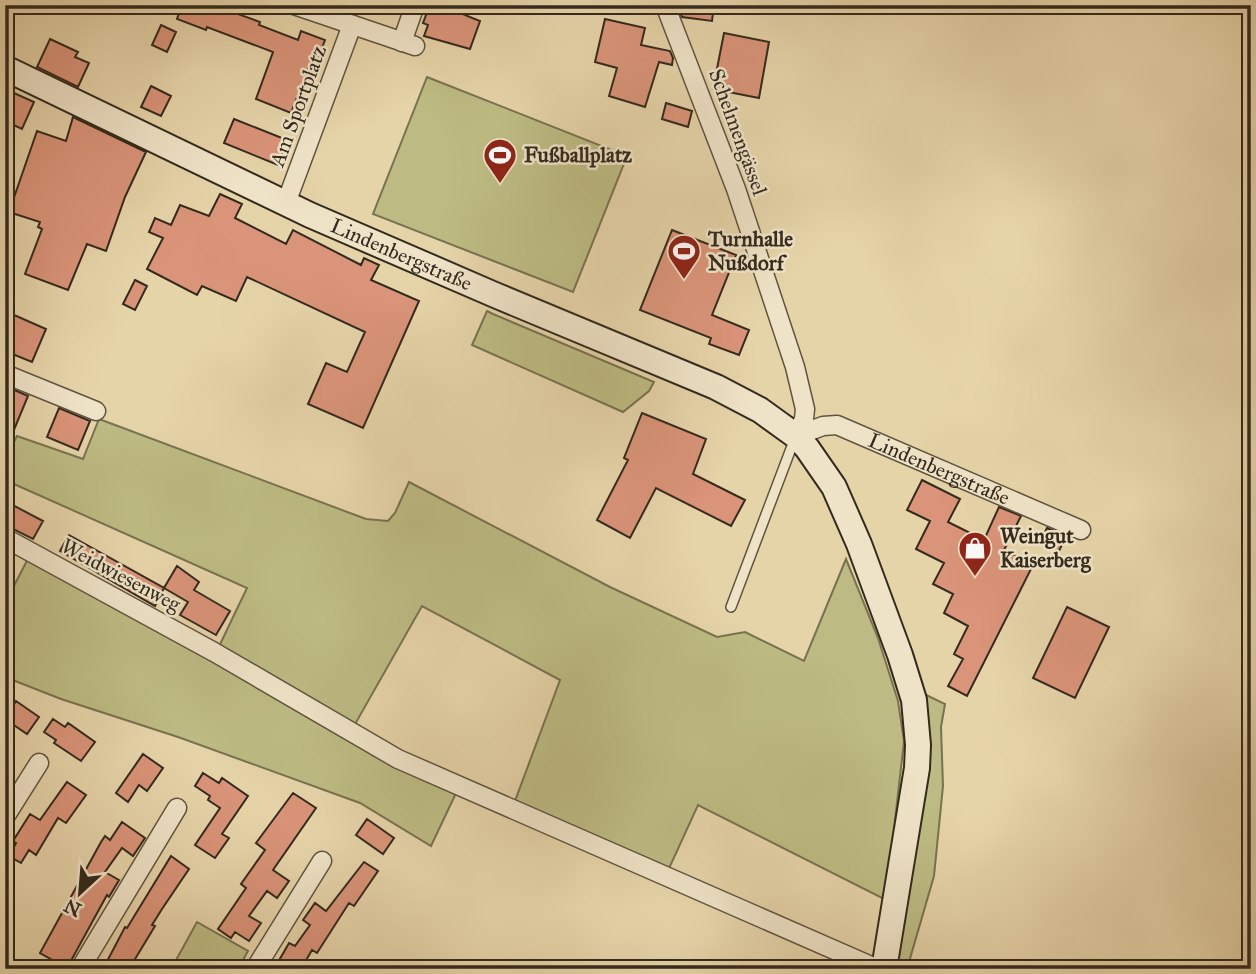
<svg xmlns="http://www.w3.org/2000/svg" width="1256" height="974" font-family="'IM FELL Great Primer',serif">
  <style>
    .green { fill: #bdbb83; stroke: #787250; stroke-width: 2 }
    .building { fill: #da9479; stroke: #332a1d; stroke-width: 2 }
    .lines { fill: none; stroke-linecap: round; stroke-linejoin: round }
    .lane-casing { stroke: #605440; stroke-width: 12 }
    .street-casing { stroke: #605440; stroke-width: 21 }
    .secondary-casing { stroke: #332a1d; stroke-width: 28 }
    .lane { stroke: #efe3c7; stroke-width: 9 }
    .street { stroke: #efe3c7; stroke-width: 18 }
    .secondary { stroke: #efe3c7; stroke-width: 24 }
    .labels { text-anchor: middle; stroke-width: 5; stroke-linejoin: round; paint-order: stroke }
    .street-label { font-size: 21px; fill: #332a1d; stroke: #efe3c7 }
    .poi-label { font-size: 21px; font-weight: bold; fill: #332a1d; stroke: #efe3c7; text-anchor: start }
  </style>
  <rect width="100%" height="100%" fill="#e6d4a9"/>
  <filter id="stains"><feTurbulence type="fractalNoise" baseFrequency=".00286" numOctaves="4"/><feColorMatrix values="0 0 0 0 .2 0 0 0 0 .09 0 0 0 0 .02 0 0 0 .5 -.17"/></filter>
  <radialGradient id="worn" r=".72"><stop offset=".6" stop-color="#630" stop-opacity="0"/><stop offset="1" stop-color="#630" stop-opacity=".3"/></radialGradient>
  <path class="green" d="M427 77 627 156 573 292 373 214Z
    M487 311 493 314 654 382 649 391 623 412 472 345Z
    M99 419 366 519 388 521 395 513 409 482 610 587 717 637 745 632 804 661 846 559 878 638 898 701 904 741 886 900 698 805 666 875 512 809 560 680 422 606 350 733 458 789 431 846 360 803 178 737 61 699 5 677V603L30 555 213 659 247 588 5 480V459L17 436 83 459Z
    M922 693 945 704 941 727 943 786 934 876 907 969H896Z
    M197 922 248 951 238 969H192L176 960Z"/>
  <path class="building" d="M182 5H213L260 22 259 25 298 40 301 31 325 40 313 71 308 69 291 113 256 99 273 52 207 27 206 30 177 19Z
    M430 5H458L455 11 480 21 470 49 424 36 428 25 423 23Z
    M677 5H714L712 21 682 17Z
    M605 19 645 28 641 45 670 51 673 58 672 65 659 62 645 107 609 96 617 68 595 62Z
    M161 25 176 32 167 52 152 45Z
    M724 33 769 42 759 98 713 89Z
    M50 39 78 52 75 57 89 63 78 87 37 67Z
    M151 86 171 96 161 116 141 107Z
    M5 89 34 102 22 129 5 121Z
    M666 103 692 111 688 127 662 119Z
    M73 117 146 152 125 197 106 251 87 244 68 290 25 274 42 229 38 227 40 222 9 212 37 131 66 141Z
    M234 119 287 140 278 165 224 143Z
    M220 194 242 204 235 218 286 244 293 230 361 265 364 258 379 265 371 280 419 301 363 428 308 404 326 363 347 372 365 332 247 277 236 301 202 286 197 295 147 269 163 238 149 232 155 218 171 225 180 205 209 216Z
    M672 230 736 255 712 315 749 330 739 355 709 344 711 338 640 310Z
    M135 280 147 286 135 310 123 304Z
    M5 311 46 329 32 362 5 351Z
    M10 388 28 396 6 449 5 399Z
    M59 408 90 421 78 450 47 437Z
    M642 413 706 439 693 474 745 500 731 526 656 488 630 538 597 520 628 460 624 458Z
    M922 480 960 499 948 522 984 540 999 507 1021 516 1004 550 1033 565 967 696 948 686 963 659 954 654 968 626 944 613 953 594 933 584 944 563 916 549 930 521 907 510Z
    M5 501 43 521 33 539 5 525Z
    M1047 528 1066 536 1059 551 1040 542Z
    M69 535 164 588 155 606 60 551Z
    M177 566 199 582 194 590 230 611 216 635 180 615 188 602 164 588Z
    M1067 607 1109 627 1075 698 1033 678Z
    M16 701 39 717 27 734 5 719Z
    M53 719 65 727 68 723 95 742 81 761 54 743 56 740 44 732Z
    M143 754 163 768 147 791 139 785 128 802 116 793Z
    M203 773 219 783 222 778 248 796 222 834 229 838 215 858 195 845 220 808 208 800 210 796 195 786Z
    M67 782 86 795 66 823 58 818 36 855 29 850 21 863 9 856 16 843 13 841 30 814 40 820Z
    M293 793 316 808 273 870 289 881 277 898 267 891 249 916 261 923 249 941 235 932 231 938 218 929 246 888 241 884 265 850 256 843Z
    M367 819 394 838 383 854 356 835Z
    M122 822 145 838 133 856 122 848 105 872 119 880 109 897 107 895 67 968 40 953 101 842 105 836 110 840Z
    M171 856 189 869 162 909 152 925 155 926 129 969H103L125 927 127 928Z
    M364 862 378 871 354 906 349 903 317 953 312 950 301 969H285L277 964 289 943 295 946 310 925 303 920 315 903 326 911Z"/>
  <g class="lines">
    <defs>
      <path id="lane" d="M731 607 795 438"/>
      <g id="street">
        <path d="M294 5 415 46"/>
        <path d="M665 5 736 189 795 367 805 409 804 419 796 436"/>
        <path d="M402 42 415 5"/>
        <path d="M286 203 352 25"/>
        <path d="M5 374 96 411"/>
        <path id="s1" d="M796 436 823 426 837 425 1081 530"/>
        <path d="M5 538 214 652 398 759 878 969"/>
        <path d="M5 817 39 763"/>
        <path d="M80 969 177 808"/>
        <path d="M255 969 322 861"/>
      </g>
      <g id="secondary">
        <path id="s2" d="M5 68 310 215 495 295 716 387 760 410 796 436 807 448 834 487 859 544 900 655 914 700 918 745 917 768 884 969"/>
      </g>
    </defs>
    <use href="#lane" class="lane-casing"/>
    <use href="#street" class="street-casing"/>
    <use href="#secondary" class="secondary-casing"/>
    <use href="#lane" class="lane"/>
    <use href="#street" class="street"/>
    <use href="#secondary" class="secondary"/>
  </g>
  <defs>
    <symbol id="stadium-pin" viewBox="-11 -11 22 30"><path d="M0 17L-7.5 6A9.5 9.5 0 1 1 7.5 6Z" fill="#8f2418" stroke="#efe3c7"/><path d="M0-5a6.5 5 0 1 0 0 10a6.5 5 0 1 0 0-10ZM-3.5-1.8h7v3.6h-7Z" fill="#fff"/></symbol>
    <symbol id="shop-pin" viewBox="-11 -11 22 30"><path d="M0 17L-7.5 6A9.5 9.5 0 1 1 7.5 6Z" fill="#8f2418" stroke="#efe3c7"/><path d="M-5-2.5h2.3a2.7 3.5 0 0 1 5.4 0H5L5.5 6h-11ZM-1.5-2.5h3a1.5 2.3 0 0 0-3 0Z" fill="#fff"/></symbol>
  </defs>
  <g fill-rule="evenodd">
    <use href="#stadium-pin" x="481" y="136" width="38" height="52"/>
    <use href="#stadium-pin" x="665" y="232" width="38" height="52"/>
    <use href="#shop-pin" x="956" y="529" width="38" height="52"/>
  </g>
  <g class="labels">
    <g class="street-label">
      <text transform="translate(298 106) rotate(-70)" y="7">Am Sportplatz</text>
      <text transform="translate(738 132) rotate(70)" y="7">Schelmengässel</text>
      <text dy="7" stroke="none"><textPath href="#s2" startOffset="438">Lindenbergstraße</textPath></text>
      <text dy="7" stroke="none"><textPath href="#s1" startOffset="154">Lindenbergstraße</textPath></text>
      <text transform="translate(121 575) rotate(28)" y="7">Weidwiesenweg</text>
    </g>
    <g class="poi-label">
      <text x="524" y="162">Fußballplatz</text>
      <text x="708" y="246">Turnhalle<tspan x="708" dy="24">Nußdorf</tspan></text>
      <text x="1000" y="543">Weingut<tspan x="1000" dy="24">Kaiserberg</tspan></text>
    </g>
  </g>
  <rect width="1256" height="974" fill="none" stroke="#e6d4a9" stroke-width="28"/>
  <rect x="7" y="7" width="1242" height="960" fill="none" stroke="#332a1d" stroke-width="3.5"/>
  <rect x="14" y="14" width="1228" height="946" fill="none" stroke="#332a1d" stroke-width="2"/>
  <g transform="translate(80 893) rotate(206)" stroke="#efe3c7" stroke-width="5" paint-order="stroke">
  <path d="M0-5L12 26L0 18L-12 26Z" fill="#332a1d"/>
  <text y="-10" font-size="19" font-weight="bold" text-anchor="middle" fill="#332a1d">N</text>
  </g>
  <rect width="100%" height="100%" filter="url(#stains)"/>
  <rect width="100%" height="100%" fill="url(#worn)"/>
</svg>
